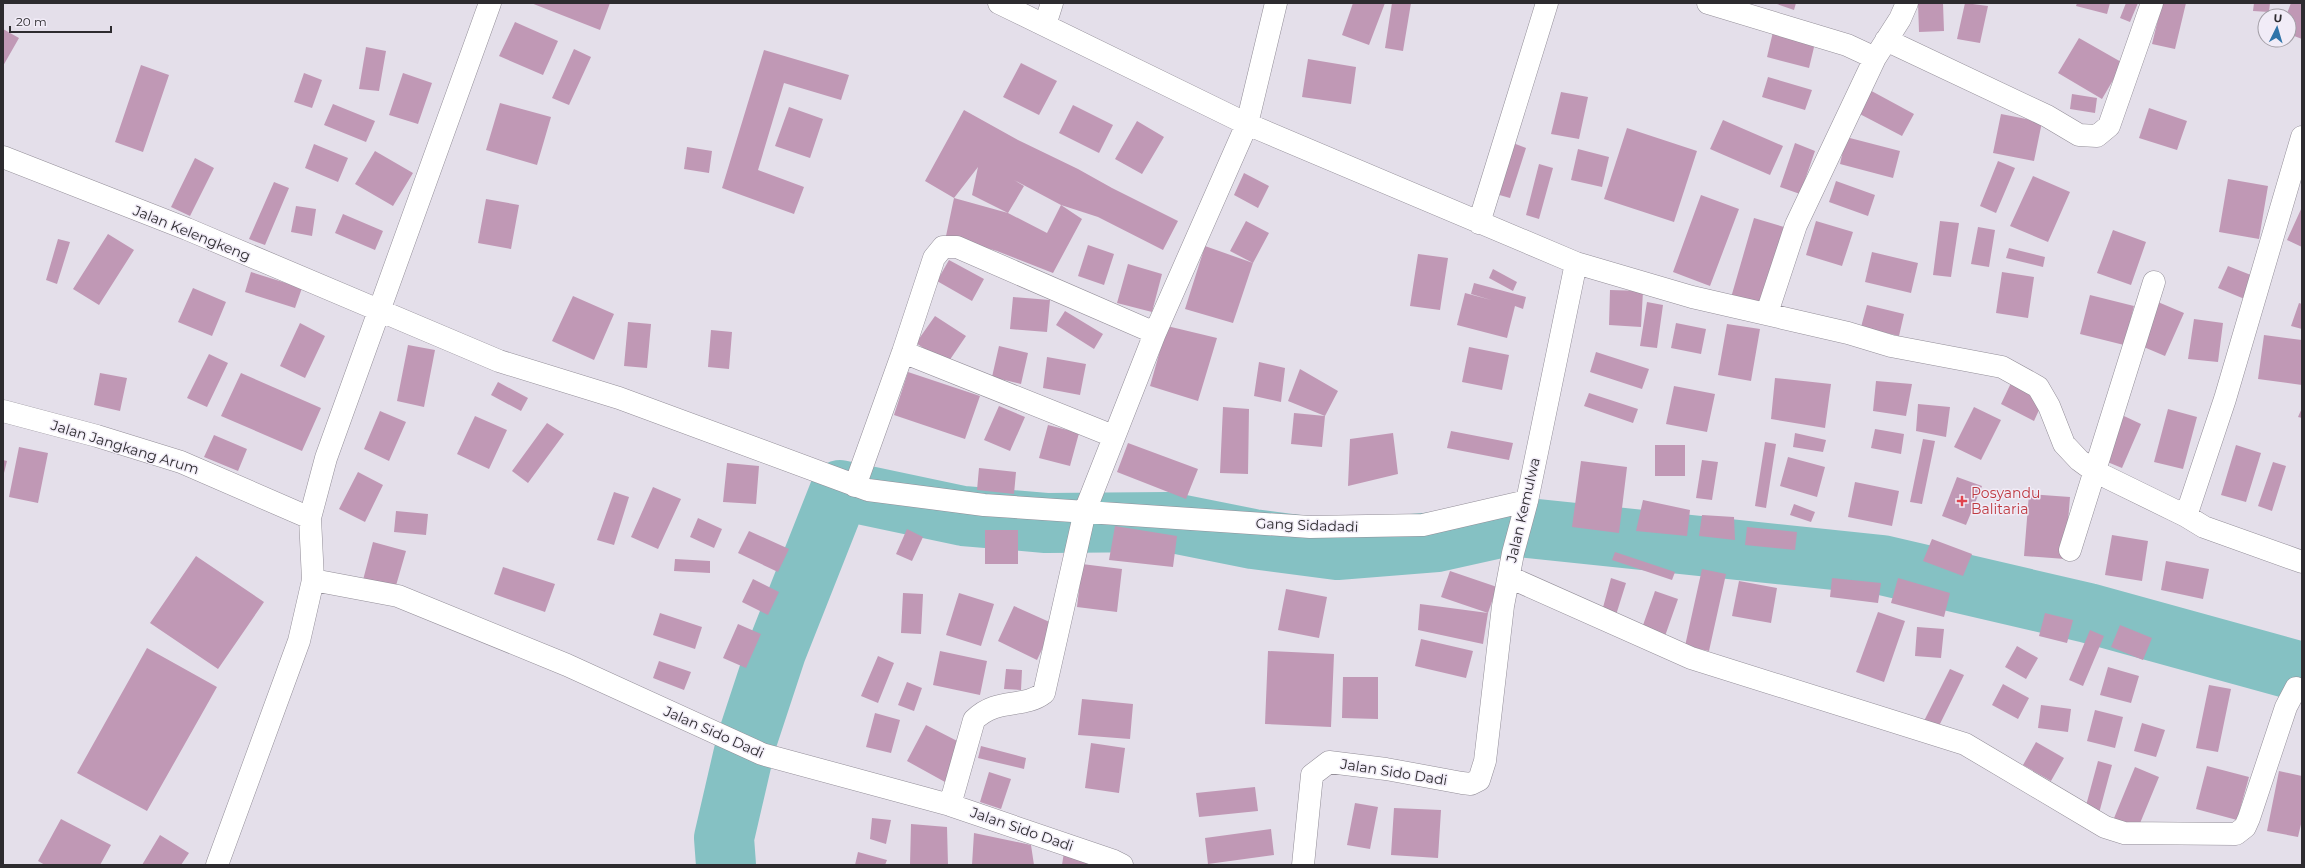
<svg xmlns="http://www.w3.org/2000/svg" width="2305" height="868" font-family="Montserrat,sans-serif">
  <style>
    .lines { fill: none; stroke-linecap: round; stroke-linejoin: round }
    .river { stroke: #85c1c3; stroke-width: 60 }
    .building { fill: #c098b5; fill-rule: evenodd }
    .minor-casing { stroke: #938e98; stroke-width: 23 }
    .minor { stroke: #fff; stroke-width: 22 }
    .health-dot { fill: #e0444e; stroke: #f1ecf7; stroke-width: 1.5 }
    .labels { text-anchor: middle; stroke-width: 3; stroke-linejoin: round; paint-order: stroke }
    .street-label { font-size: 14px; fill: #2d2b2f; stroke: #f1ecf7 }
    .health-label { font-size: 14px; fill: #be3a42; stroke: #f1ecf7; text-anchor: start }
  </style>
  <rect width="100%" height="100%" fill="#e4dfea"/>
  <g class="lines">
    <path class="river" d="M726 865 724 838 746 743 776 652 840 490 963 516 1046 523 1168 522 1253 539 1337 550 1437 542 1509 526 1882 565 2088 613 2302 672"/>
  </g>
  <path class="building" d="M531 3H610L600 30Z
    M1353 3H1385L1369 45 1342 35Z
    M1392 3H1411L1403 51 1385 48Z
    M1774 3H1796L1794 10Z
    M1918 3H1943L1944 31 1919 32Z
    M1965 3 1988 6 1980 43 1957 39Z
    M2077 3H2110L2107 14 2076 6Z
    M2126 3H2138L2130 22 2120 18Z
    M2162 3H2186L2175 49 2152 44Z
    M2254 3H2270L2269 12 2253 11Z
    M2291 3H2302V39L2289 34V16H2286Z
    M515 22 558 41 543 75 499 56Z
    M3 29 19 38 3 66Z
    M1773 32 1815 43 1809 68 1767 57Z
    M2079 38 2123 63 2102 99 2058 73Z
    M366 47 386 51 379 91 359 89Z
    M574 49 591 57 569 105 552 98Z
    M764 50 849 75 841 100 784 83 758 170 804 187 794 214 722 188Z
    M1308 59 1356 67 1351 104 1302 97Z
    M1021 63 1057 81 1039 115 1003 97Z
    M141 65 169 75 143 152 115 142Z
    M304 73 322 80 312 108 294 102Z
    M403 73 432 83 418 124 389 115Z
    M1768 77 1812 90 1805 110 1762 97Z
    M1866 88 1914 114 1902 136 1854 111Z
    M1561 92 1588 97 1579 139 1551 134Z
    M2072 94 2097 98 2095 113 2070 109Z
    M500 103 551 117 537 165 486 150Z
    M333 104 375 121 366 142 324 125Z
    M1073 105 1113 125 1099 153 1059 133Z
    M789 107 823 119 810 158 775 146Z
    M2149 108 2187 121 2177 150 2139 138Z
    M964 110 1018 140 1078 169 1112 188 1178 221 1163 250 1098 217 1061 205 1014 180 1024 186 1008 213 1047 233 1061 205 1082 219 1053 273 997 251 946 236 954 198 925 181ZM978 167 972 195 1008 213 954 198Z
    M2001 114 2042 122 2034 161 1993 153Z
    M1723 120 1783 146 1770 175 1710 149Z
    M1137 121 1164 137 1142 174 1115 159Z
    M1627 128 1697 151 1674 222 1604 199Z
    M1846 137 1900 151 1893 178 1840 164Z
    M1513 143 1526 148 1510 198 1496 194Z
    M1795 143 1815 151 1800 194 1780 187Z
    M314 144 348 158 338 182 305 168Z
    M687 147 712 151 709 173 684 169Z
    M1578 149 1609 157 1602 187 1571 180Z
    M375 151 413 173 393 206 355 184Z
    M195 158 214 168 190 216 171 207Z
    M1998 161 2015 168 1996 213 1980 206Z
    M1539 164 1553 168 1539 219 1526 215Z
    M1244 173 1269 186 1258 208 1234 195Z
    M2033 176 2070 192 2048 242 2010 226Z
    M2228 179 2268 186 2259 239 2219 232Z
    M1836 181 1875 195 1868 216 1829 202Z
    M274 182 289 188 265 245 249 239Z
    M1701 195 1739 209 1710 286 1673 272Z
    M486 199 519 205 511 249 478 243Z
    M296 206 316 209 312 236 291 232Z
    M2302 207V247L2287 240Z
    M343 214 383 231 375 250 335 233Z
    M1754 218 1784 227 1759 309 1730 301Z
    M1246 221 1269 233 1253 263 1230 251Z
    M1816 221 1853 232 1842 266 1806 255Z
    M1940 221 1959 223 1951 277 1933 275Z
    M1978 227 1995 230 1989 267 1971 264Z
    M2113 230 2146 242 2131 285 2097 273Z
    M108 234 134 250 99 305 73 289Z
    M58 239 70 242 57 284 46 280Z
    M1088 245 1114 254 1104 285 1078 276Z
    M1205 246 1253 263 1233 323 1185 309Z
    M2009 248 2045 257 2043 267 2006 258Z
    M1872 252 1918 263 1911 293 1865 282Z
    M1418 254 1448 258 1440 310 1410 306Z
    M949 260 984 279 972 301 937 281Z
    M1128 264 1162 274 1152 312 1117 303Z
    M2228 266 2256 277 2247 300 2218 288Z
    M1493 269 1517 282 1513 291 1489 278Z
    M251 272 302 288 295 308 245 292Z
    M2002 272 2034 277 2028 318 1996 313Z
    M1474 283 1526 297 1523 309 1515 306 1507 338 1457 325 1465 293 1491 300 1471 294Z
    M193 288 226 302 212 336 178 322Z
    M1610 290 1643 291 1641 327 1609 325Z
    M2090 295 2134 306 2124 345 2080 334Z
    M573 296 614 314 594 360 552 341Z
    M1013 297 1050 300 1047 332 1010 329Z
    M1647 302 1663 305 1657 348 1640 346Z
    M2158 302 2184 313 2165 356 2139 345Z
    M2299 303 2302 304V329L2291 326Z
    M1867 305 1904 314 1899 336 1861 327Z
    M1065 311 1103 334 1094 349 1056 325Z
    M935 316 966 336 947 364 916 343Z
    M2194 319 2223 323 2218 362 2188 359Z
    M628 322 651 324 647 368 624 366Z
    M300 323 325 336 305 378 280 366Z
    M1676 323 1706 329 1701 354 1671 348Z
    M1727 324 1760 329 1751 381 1718 375Z
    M1167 326 1217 338 1198 401 1150 386Z
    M711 330 732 332 729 369 708 367Z
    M2264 335 2302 340V385L2258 379Z
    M408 345 435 350 424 407 397 401Z
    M999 346 1028 353 1021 384 992 377Z
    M1469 347 1509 355 1502 390 1462 382Z
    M1596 352 1649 369 1642 389 1590 372Z
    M209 354 228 363 207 407 187 398Z
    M1047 357 1086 364 1080 395 1043 388Z
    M1259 362 1285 368 1281 402 1254 396Z
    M1300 369 1338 391 1325 416 1288 401Z
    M908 372 980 396 965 439 894 415Z
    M100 373 127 378 120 411 94 405Z
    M241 373 321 408 302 451 221 416Z
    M1775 378 1831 384 1825 428 1771 419Z
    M1876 381 1912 384 1906 416 1873 411Z
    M498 382 528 398 521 411 491 395Z
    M2011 383 2044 399 2034 421 2001 404Z
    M1674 386 1715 394 1707 432 1666 424Z
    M1589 393 1638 409 1633 423 1584 406Z
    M1918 404 1950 407 1946 437 1916 431Z
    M999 406 1025 417 1010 451 984 440Z
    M1223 407 1249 409 1248 474 1220 473Z
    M1974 407 2001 420 1981 460 1954 447Z
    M2302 408V418L2298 417Z
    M2168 409 2197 417 2183 469 2154 462Z
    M380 411 406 422 389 461 364 449Z
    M1294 413 1325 416 1322 447 1291 444Z
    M475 416 507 430 489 469 457 454Z
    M2124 416 2141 424 2122 468 2105 461Z
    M547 423 564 434 528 483 512 471Z
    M1048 425 1079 433 1070 466 1039 458Z
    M1875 429 1904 434 1901 454 1871 448Z
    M1451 431 1513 443 1509 460 1447 448Z
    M1393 433 1398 474 1348 486 1350 439Z
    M1795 433 1826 440 1823 452 1793 447Z
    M214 435 247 449 238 471 204 457Z
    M1923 439 1935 441 1922 504 1910 502Z
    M1765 442 1776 444 1766 508 1755 506Z
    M1128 443 1198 469 1186 499 1117 472Z
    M1655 445H1685V476H1655Z
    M2236 445 2261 453 2246 502 2221 495Z
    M19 447 48 453 38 503 9 497Z
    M1788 457 1825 467 1817 497 1780 486Z
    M3 460 7 461 4 473H3Z
    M1702 460 1718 462 1712 500 1696 498Z
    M1581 461 1627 467 1619 533 1572 527Z
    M2273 462 2286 466 2272 511 2258 506Z
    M727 463 759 466 756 504 723 502Z
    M979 468 1016 472 1014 494 977 490Z
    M358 472 383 485 365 522 339 509Z
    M1957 477 1982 486 1966 525 1942 516Z
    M1855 482 1899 491 1892 526 1848 517Z
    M653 487 681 499 658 549 631 537Z
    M614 492 629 497 614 545 597 540Z
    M2029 494 2070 497 2065 559 2024 556Z
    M1643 500 1690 510 1687 536 1636 531Z
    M1794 504 1815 512 1811 522 1790 515Z
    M396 511 428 514 426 535 394 532Z
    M1702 515 1734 517 1735 540 1699 536Z
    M698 518 722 529 714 548 690 537Z
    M1115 526 1177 536 1173 567 1109 560Z
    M1747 527 1797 532 1795 550 1745 545Z
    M907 529 923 537 912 561 896 554Z
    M985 530H1018V564H985Z
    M749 531 789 549 778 572 738 553Z
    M2112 535 2148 541 2142 581 2105 575Z
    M1932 539 1972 554 1963 576 1923 561Z
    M373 542 406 551 395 589 363 580Z
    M1615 552 1675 572 1672 580 1612 560Z
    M196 556 264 602 218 669 150 623Z
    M675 559 710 561V573L674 571Z
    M2166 561 2209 569 2203 599 2161 590Z
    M1082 564 1122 569 1117 612 1077 607Z
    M503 567 555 584 545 612 494 594Z
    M1702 569 1726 574 1709 651 1685 646Z
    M1450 571 1497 587 1488 613 1483 644 1418 630 1420 604 1488 613 1441 597Z
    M1611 578 1626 583 1616 615 1602 611Z
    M1832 578 1881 583 1878 603 1830 597Z
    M1898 578 1950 593 1944 617 1891 603Z
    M753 579 779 592 768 615 742 602Z
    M1739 581 1777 588 1771 623 1732 616Z
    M1286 589 1327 597 1319 638 1278 630Z
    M1655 591 1678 599 1665 636 1642 628Z
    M903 593 923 594 921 634 901 633Z
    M959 593 994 604 981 646 946 635Z
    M1014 606 1054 624 1037 660 998 641Z
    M1878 612 1905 621 1884 682 1856 672Z
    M660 613 702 627 695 649 653 635Z
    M2045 613 2073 620 2067 643 2039 636Z
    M738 624 761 634 746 668 723 658Z
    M2120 625 2152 638 2143 660 2111 647Z
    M1917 627 1944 629 1941 658 1915 656Z
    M2090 630 2104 636 2083 686 2069 680Z
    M1421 639 1473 651 1466 678 1415 666Z
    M2017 646 2038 658 2026 679 2005 667Z
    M147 648 217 687 147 811 77 773Z
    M940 651 987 661 980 695 933 685Z
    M1268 651 1334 654 1331 727 1265 724Z
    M878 656 894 663 878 703 861 696Z
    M659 661 691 672 684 690 653 678Z
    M2108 667 2139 676 2131 703 2100 695Z
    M1006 669 1022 670 1021 690 1004 689Z
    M1950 669 1964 675 1938 728 1924 721Z
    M1343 677H1378V719L1342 718Z
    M907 682 922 688 914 711 898 705Z
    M2003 684 2029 698 2018 719 1992 705Z
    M2209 685 2231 689 2218 752 2196 748Z
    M1082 699 1133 704 1130 739 1078 735Z
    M2041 705 2071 709 2068 732 2038 728Z
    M2095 710 2123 717 2115 748 2087 741Z
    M875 713 900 720 891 753 866 747Z
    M2142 723 2165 730 2156 757 2134 751Z
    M926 725 965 745 945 782 907 761Z
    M2036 742 2064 758 2051 781 2023 765Z
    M1091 743 1125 748 1119 793 1085 788Z
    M981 746 1026 758 1024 769 978 758Z
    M2098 761 2112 765 2098 817 2084 813Z
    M2207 766 2249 777 2237 820 2196 809Z
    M2135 767 2159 777 2136 833 2112 823Z
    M2279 771 2302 776V820L2298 837 2267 831Z
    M989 772 1011 779 1001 809 980 802Z
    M1255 787 1258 811 1199 817 1196 793Z
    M1355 803 1378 807 1370 849 1347 845Z
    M1394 808 1441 810 1438 858 1391 855Z
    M872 818 891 820 886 844 870 839Z
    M61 819 111 845 100 865H45L38 861Z
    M911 824 947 827 948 865H910Z
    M1271 829 1274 855 1208 864 1205 838Z
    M974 833 1031 845 1034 865H972Z
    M160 835 189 853 181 865H142Z
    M858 852 887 860 885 865H855Z
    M1064 852 1100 865H1062Z"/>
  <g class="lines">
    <defs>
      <path id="minor" d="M999 3 1247 124 1576 263 1692 297 1848 333 1891 346 2002 367 2038 387 2049 406 2064 444 2079 460 2094 471 2186 516 2204 527 2302 562
        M1708 3 1847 45 1875 58 1900 19 1907 3
        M1045 25 1052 3
        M1886 40 2047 116 2079 135 2097 136 2109 126 2152 3
        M3 157 187 229 499 361 619 398 868 490 984 505 1310 527 1423 525 1527 501
        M1479 223 1547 3
        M1767 313 1796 225 1875 58
        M903 352 1113 436
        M3 411 97 436 181 462 310 518
        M855 486 903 352 934 258 943 247H957L1155 333
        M2186 516 2225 399 2302 137
        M2070 550 2154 282
        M1509 577 1691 658 1965 744 2105 827 2124 833 2236 834 2245 827 2249 818 2286 707 2296 688
        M313 580 398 596 567 665 762 754 950 805 1114 861 1122 865
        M950 805 974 720C997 697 1023 709 1044 693L1085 511 1155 333 1247 124 1276 3
        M217 865 299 641 313 580 310 518 326 458 490 3
        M1303 865 1312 775 1329 762 1386 769 1462 783 1471 784 1479 780 1485 761 1503 606 1513 553 1527 501 1576 263"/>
    </defs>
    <use href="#minor" class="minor-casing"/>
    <use href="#minor" class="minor"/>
  </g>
  <path class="health-dot" d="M1960 495h4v4h4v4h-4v4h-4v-4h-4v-4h4z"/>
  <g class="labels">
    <g class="street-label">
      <text transform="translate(192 233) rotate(22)" y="5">Jalan Kelengkeng</text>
      <text transform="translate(125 447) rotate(17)" y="5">Jalan Jangkang Arum</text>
      <text transform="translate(1523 510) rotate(-77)" y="5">Jalan Kemulwa</text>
      <text transform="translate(1307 525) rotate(2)" y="5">Gang Sidadadi</text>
      <text transform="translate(714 732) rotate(24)" y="5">Jalan Sido Dadi</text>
      <text transform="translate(1394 772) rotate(9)" y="5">Jalan Sido Dadi</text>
      <text transform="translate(1022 829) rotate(19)" y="5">Jalan Sido Dadi</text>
    </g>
    <g class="health-label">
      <text x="1971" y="498">Posyandu<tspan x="1971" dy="16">Balitaria</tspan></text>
    </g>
  </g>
  <rect width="2305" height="868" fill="none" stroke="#2d2b2f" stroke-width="8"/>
  <g transform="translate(2277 28) rotate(5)"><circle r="19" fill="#f1ecf7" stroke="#a39fa7"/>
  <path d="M0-3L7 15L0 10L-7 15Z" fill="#2f74a9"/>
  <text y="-6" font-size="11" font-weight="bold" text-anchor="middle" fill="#2d2b2f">U</text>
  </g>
  <path d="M10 26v6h101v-6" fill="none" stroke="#2d2b2f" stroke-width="2"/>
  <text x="16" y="26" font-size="12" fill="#2d2b2f" stroke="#f1ecf7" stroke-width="3" paint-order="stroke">20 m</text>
</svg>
